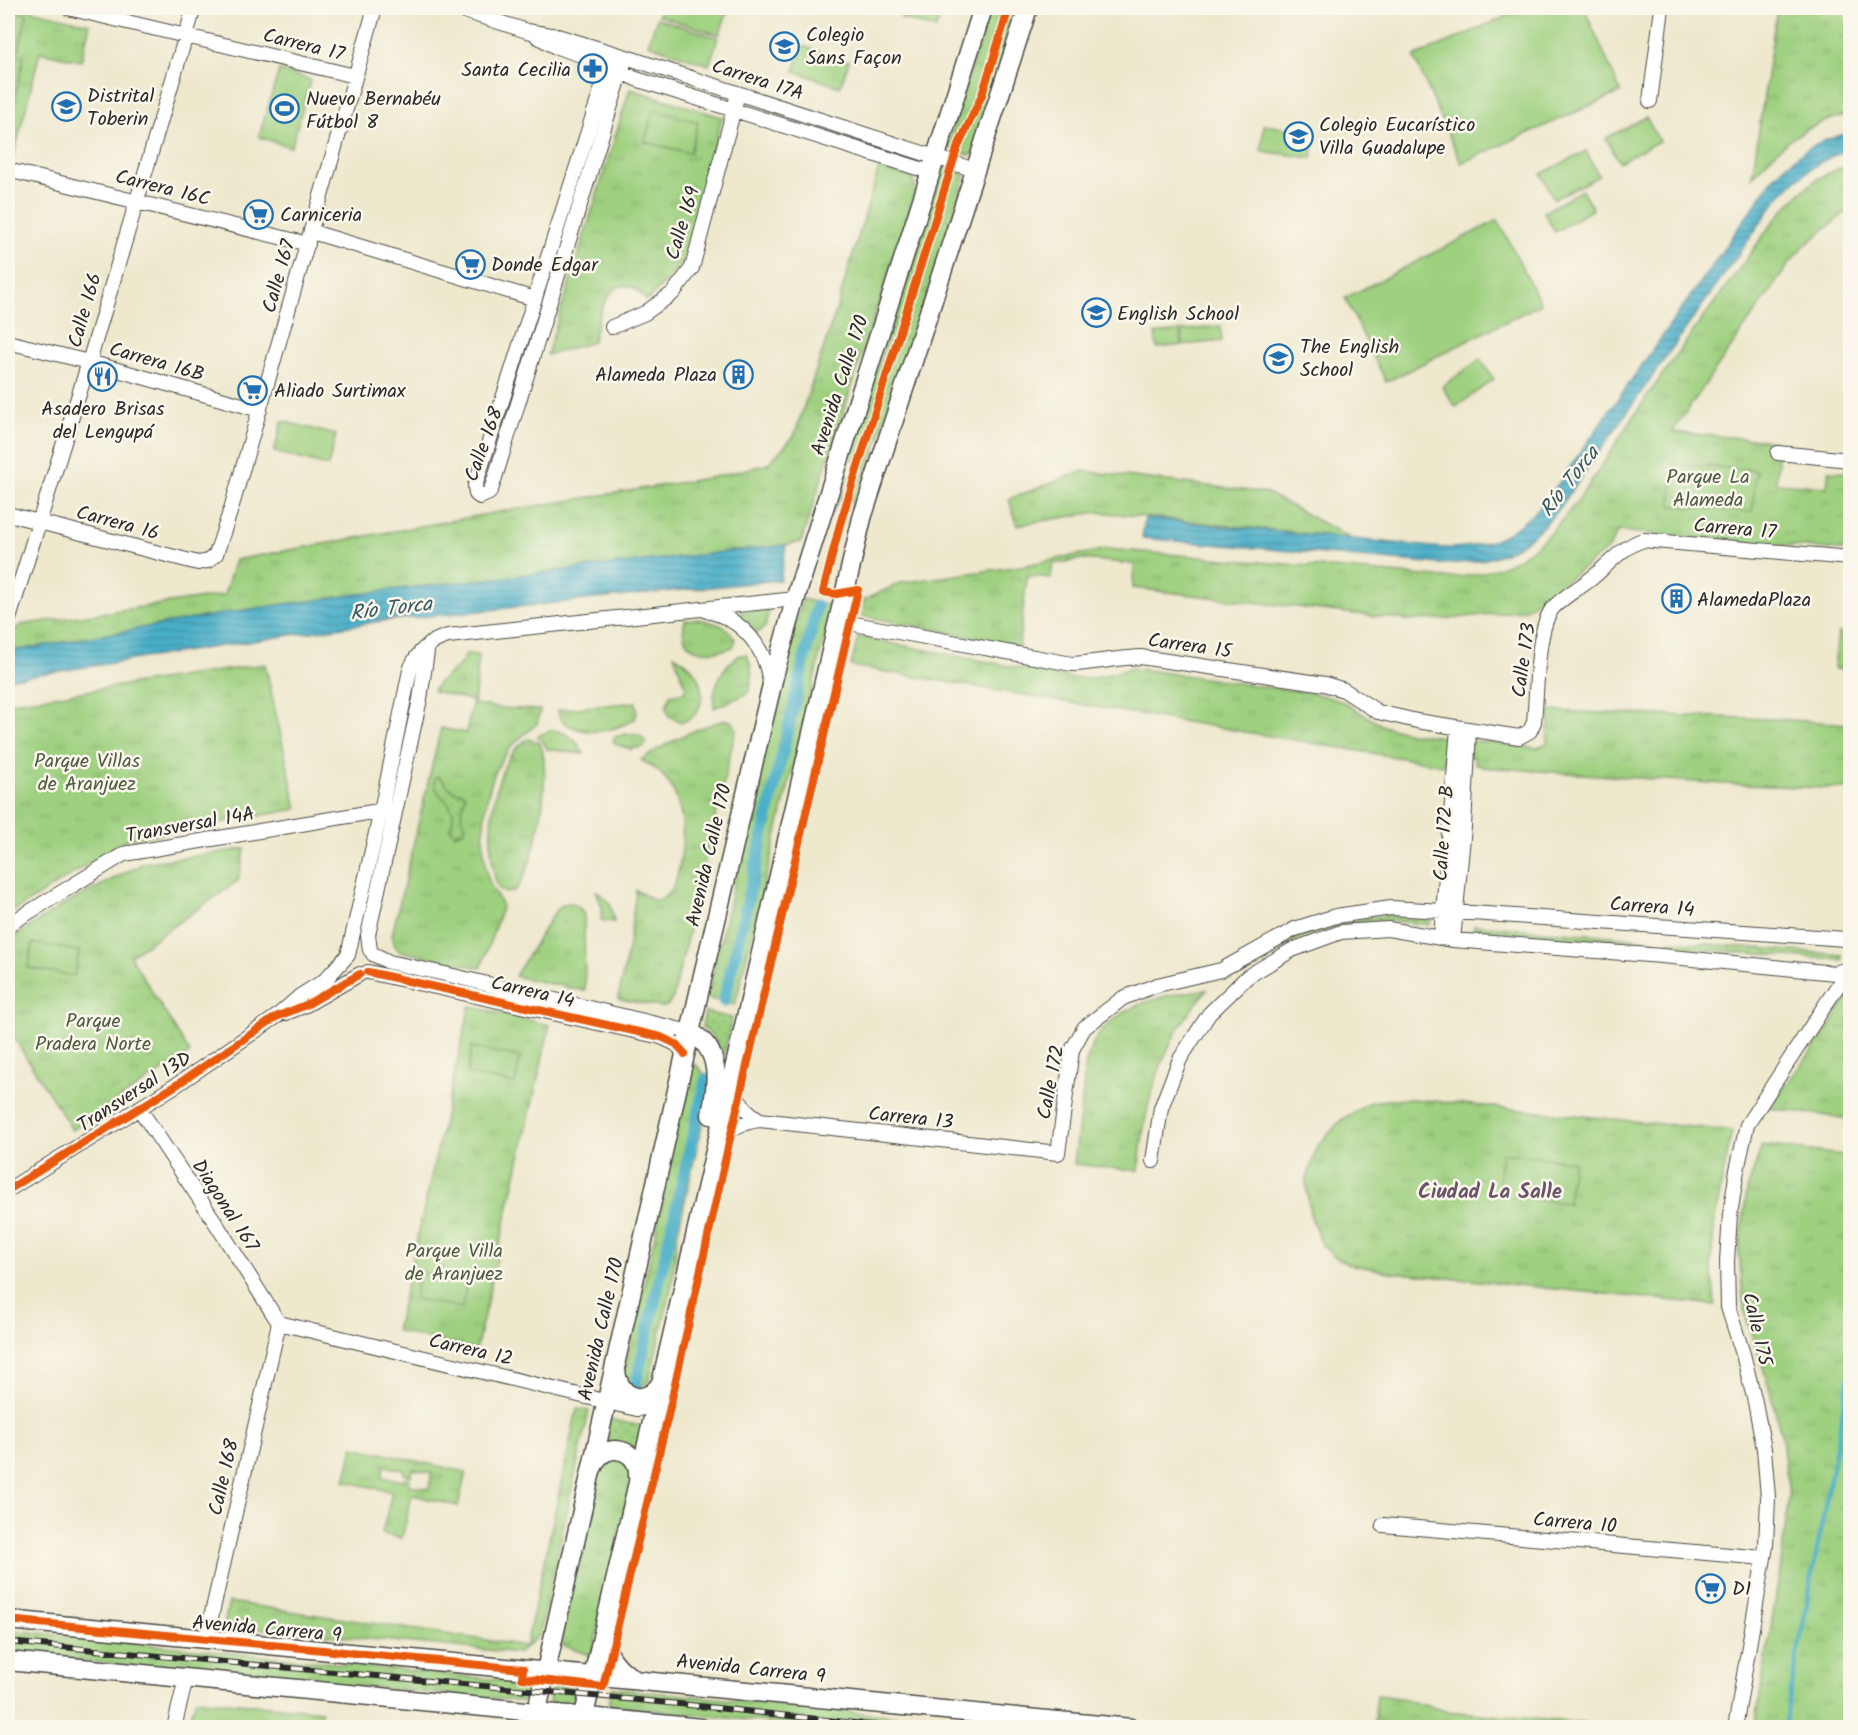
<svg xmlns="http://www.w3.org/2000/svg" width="1858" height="1735" font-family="Kalam,sans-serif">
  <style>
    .grass { fill: url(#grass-tufts); stroke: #647e55; stroke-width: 1.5; fill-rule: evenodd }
    .garden { fill: url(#garden-dots); stroke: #647e55; stroke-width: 1.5 }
    .pitch { fill: #9ed07f; stroke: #647e55; stroke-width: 1.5 }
    .water { fill: url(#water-rules); stroke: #3a6d7a; stroke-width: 1.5 }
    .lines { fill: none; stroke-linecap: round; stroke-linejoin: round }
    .stream { stroke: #49afc9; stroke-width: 4 }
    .canal { stroke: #49afc9; stroke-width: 12 }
    .minor-casing { stroke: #484743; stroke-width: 16 }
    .major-casing { stroke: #484743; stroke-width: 21 }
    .minor { stroke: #fff; stroke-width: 14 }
    .major { stroke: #fff; stroke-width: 18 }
    .rail-casing { stroke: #2b2b2b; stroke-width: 6 }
    .rail { stroke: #fbf7ec; stroke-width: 4; stroke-dasharray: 11; stroke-linecap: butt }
    .cycleway-casing { stroke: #fbf7ec; stroke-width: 11 }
    .cycleway { stroke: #e8590c; stroke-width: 8 }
    .labels { text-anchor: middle; stroke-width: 5; stroke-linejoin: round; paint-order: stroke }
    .poi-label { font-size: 20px; fill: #2b2b2b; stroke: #fbf7ec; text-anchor: start }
    .street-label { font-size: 20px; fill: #2b2b2b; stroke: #fbf7ec }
    .park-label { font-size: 20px; fill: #4e5d44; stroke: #fbf7ec }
    .water-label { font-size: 21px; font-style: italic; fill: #365962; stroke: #fbf7ec }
    .neighbourhood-label { font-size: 21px; font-weight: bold; fill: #6b556a; stroke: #fbf7ec }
  </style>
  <defs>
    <pattern id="grass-tufts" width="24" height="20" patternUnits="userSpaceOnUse" patternTransform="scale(1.5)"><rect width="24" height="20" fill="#9ed07f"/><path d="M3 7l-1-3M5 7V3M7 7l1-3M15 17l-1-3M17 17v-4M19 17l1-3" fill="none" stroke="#88b36e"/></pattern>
    <pattern id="garden-dots" width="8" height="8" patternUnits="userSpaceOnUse" patternTransform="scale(1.5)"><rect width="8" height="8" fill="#9ed07f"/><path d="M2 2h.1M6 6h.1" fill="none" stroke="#88b36e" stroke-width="1.8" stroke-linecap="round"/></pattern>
    <pattern id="water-rules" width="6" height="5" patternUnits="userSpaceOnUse" patternTransform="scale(1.5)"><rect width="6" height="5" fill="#49afc9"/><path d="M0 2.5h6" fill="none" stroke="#3d8fa3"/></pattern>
  </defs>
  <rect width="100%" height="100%" fill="#fbf7ec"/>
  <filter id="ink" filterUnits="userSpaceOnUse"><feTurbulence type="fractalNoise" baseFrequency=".0167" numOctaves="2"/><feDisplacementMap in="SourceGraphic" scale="12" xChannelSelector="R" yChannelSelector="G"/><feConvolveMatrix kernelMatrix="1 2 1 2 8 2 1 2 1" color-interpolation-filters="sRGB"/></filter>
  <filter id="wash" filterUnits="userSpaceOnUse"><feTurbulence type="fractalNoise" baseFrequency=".008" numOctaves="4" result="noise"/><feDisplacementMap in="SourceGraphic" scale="24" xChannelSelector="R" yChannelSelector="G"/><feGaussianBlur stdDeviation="1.35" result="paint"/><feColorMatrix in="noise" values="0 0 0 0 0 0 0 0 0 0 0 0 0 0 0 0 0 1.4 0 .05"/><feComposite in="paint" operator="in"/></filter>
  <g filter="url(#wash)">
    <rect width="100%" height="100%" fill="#eee8cd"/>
    <path class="grass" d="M8 8H22L90 24 81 61 40 52 13 159 8 158Z
      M989 8H1019L973 154 969 155 947 147Z
      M1777 8H1850V114C1803 125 1783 142 1752 177Z
      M630 89 722 117 684 262 647 301C614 258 597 315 593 342L547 355Z
      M1850 165V209L1803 247 1789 264 1672 432 1774 441 1779 451 1776 483 1827 487 1829 471 1850 473V551L1618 531 1609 548 1551 592 1524 610 1449 619 1408 620 1133 588 1134 564 1082 559 1053 564 1051 578 1027 576 1019 646 863 616 864 600 900 583 1021 566 1108 549 1448 578C1478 576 1505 569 1529 551 1574 519 1608 453 1640 407 1682 345 1729 284 1773 222 1797 195 1813 175 1850 165Z
      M942 166 964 173 965 177C928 293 887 407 852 524L851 497 857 479 864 475 866 469 862 462 854 459 848 461 845 470 848 476 842 496 830 516Z
      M879 168 912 178 916 189 801 542 786 545 382 591 243 610 8 652V637L20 625 224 595 235 560 499 512 714 477 768 464 794 436 835 314Z
      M1083 471 1267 493 1350 538 1098 512 1017 525 1009 499Z
      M802 599 832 606 735 1005 707 998 782 674Z
      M769 610 765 627 756 634 735 613Z
      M698 619C711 621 730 626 735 640L733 647C710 656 676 654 685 620Z
      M1838 633 1850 634V670L1834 669Z
      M858 637 1072 678H1094L1132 668 1318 694 1343 702 1383 726 1410 733 1537 748 1547 743 1550 711 1771 719 1850 724V789L1725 784 1482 767 1475 763 1474 757 1451 753 1444 757 1443 765 851 666Z
      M466 654 479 655 474 704 498 708 540 710 537 724C525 734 513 742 504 756 483 786 479 843 488 878 491 889 499 897 502 907L481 968 399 951 395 946 392 935 441 728 466 733 473 701 433 691C441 674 460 672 466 654Z
      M674 655C681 659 688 663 693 670 706 687 706 716 681 722L669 716 666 708 670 695 682 693 686 688Z
      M740 655H747C753 668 753 681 747 694L714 708C712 688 722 665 740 655Z
      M265 664 297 809 126 840 8 915V703Z
      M636 702 637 712 636 718C617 730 594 736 573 727 565 724 559 720 558 710Z
      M726 720 733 722 736 729 673 998 667 1006 662 1007 618 999 629 945 636 890 653 900C682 902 684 839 682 820 680 809 677 798 672 788 665 775 654 766 641 760 668 742 694 728 726 720Z
      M553 730C569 732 577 741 584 754L547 749 543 741 537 736Z
      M626 734C634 734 643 734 646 743L644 747 630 749 615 744 613 740 615 737Z
      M528 739 539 742C554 767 536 872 514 891 509 893 504 894 500 890 494 882 493 868 492 859 488 823 494 758 528 739Z
      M245 849 238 881 130 956 190 1053 72 1130 11 1033 8 1035V941L65 904 144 863Z
      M596 890 610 903 614 922 601 920 602 907Z
      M572 903 579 907 584 915 585 991 515 976 556 910 564 904Z
      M1207 990C1198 1002 1187 1014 1179 1028 1153 1072 1142 1120 1139 1171L1074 1164C1077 1140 1080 1115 1083 1091 1084 1081 1084 1069 1087 1059 1102 1007 1160 994 1207 990Z
      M1850 992V1119L1768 1108 1827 1031Z
      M470 1006 550 1025 476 1350 396 1331Z
      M688 1061C705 1068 707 1079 709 1095L677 1236 672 1285 649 1380 638 1391 624 1379V1373L664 1195 674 1122Z
      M1394 1099H1413L1732 1131 1715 1218 1711 1261 1715 1305 1389 1272 1349 1264 1334 1256 1322 1245 1310 1214 1306 1181 1317 1147 1341 1120 1371 1102Z
      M1762 1145 1850 1156V1727H1755L1781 1564 1789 1495 1782 1438 1768 1383 1744 1311 1739 1252 1747 1190Z
      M577 1409 589 1411 540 1634 519 1653 224 1625 229 1602 526 1646Z
      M353 1447 466 1472 458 1506 412 1495 402 1538 382 1534 392 1492 345 1481ZM384 1466 404 1470V1474L411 1476 413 1469 432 1473 429 1489 409 1485 410 1479 404 1478 403 1481 382 1477Z
      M606 1457 631 1462 629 1488 592 1656 559 1644 600 1462Z
      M8 1630 530 1683 534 1686 531 1700 529 1702 8 1654Z
      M552 1686 581 1688 578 1705 574 1707 549 1702Z
      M612 1688 1004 1727H811L609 1705Z
      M1377 1695 1398 1698 1446 1711 1622 1727 1421 1728 1374 1723Z
      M196 1699 322 1711 314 1727H210L189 1721Z"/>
    <path class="garden" d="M437 776C447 781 449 794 462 792L465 795 461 816 465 824V829L456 834 450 828C463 800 432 801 435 779Z
      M1386 915 1431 920 1430 925 1386 920 1339 925 1296 940 1257 963 1254 960 1294 936 1339 922Z
      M1474 925 1657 940V946L1474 930Z
      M1669 941 1842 955V960L1668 947Z
      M705 1012 732 1018 723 1059C719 1045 714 1036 702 1027Z
      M608 1419 646 1427 640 1453 603 1445Z"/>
    <path class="pitch" d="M661 8H729L719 35 658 15Z
      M904 8H942L936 29 901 18Z
      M1525 8H1584L1621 92 1461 163 1414 57Z
      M8 10 27 14 19 49 8 46Z
      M657 18 718 38 709 65 648 44Z
      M803 46 849 61 840 87 794 71Z
      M8 53 24 57 8 129Z
      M279 70 311 80 291 147 259 137Z
      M653 110 698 122 690 153 645 142Z
      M1646 117 1659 141 1619 162 1606 138Z
      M1264 125 1315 132 1312 158 1261 151Z
      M1586 151 1599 176 1554 199 1541 174Z
      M1582 190 1593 209 1555 232 1544 212Z
      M1498 220 1541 304 1386 382 1345 298Z
      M1220 326 1222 341 1183 345 1182 331Z
      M1180 331 1181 345 1157 348 1155 334Z
      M1480 359 1494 379 1456 407 1442 387Z
      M282 421 336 435 328 466 274 452Z
      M1674 464 1756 470 1752 512 1671 506Z
      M33 943 79 951 74 976 28 968Z
      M472 1047 520 1057 515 1084 467 1074Z
      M1502 1153 1573 1161 1568 1203 1497 1195Z
      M419 1272 467 1282 462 1308 414 1299Z"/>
    <path class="water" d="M1850 133V150C1820 158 1799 176 1778 198L1561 506C1525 550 1498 563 1440 564L1142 538 1145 518 1443 548C1492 549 1518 532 1549 497L1775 176C1801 151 1814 141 1850 133Z
      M786 545 780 580 382 621 8 679V652L243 610 382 591Z"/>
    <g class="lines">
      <path class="stream" d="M1784 1728 1850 1371"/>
      <path class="canal" d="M724 1001 817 606
        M635 1387 706 1079"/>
    </g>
  </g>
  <g filter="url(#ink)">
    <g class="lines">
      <defs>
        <path id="minor" d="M68 8 355 76
          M455 8 527 31 557 36 626 57 975 170
          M537 36 554 46 593 59 636 79 930 172
          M613 53 475 486 476 494 480 497 489 493 492 487 626 57
          M1650 101 1662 8
          M8 170 308 244
          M312 232 535 299
          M612 327 645 313 673 293 692 268 736 101
          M8 342 89 362 260 410
          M1778 453 1850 460
          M8 514 198 563 208 561 216 554 231 509 375 8
          M707 611C743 619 766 648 770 684
          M838 621 1072 664C1095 663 1117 658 1140 657L1325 684 1344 690 1378 712 1417 721 1519 737 1530 731 1534 722C1537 694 1536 631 1552 609 1562 597 1580 588 1592 578 1609 564 1622 547 1643 540L1850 558
          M8 622 89 362 194 8
          M8 925 124 854 396 808
          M1441 937 1458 728
          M1453 940 1464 827 1469 730
          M370 950 368 935 420 699 428 645
          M373 954 389 962 445 974 690 1032
          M368 972 661 1037 676 1044 685 1054
          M286 1013 306 1005 360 974
          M730 1084C737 1100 745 1111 760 1120
          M139 1108 215 1222 279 1323
          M717 1143C729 1129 741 1122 760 1120L1058 1153 1072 1050 1084 1028 1123 998 1157 985 1221 970 1295 929 1336 916 1391 908 1443 911 1845 939 1850 943
          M1153 1161 1161 1108 1180 1059 1209 1014 1247 977 1260 969 1292 950 1341 932 1388 929 1453 940 1662 956 1835 973 1847 969 1850 965
          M8 1190 178 1084 276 1017 300 996 324 981 348 955 381 811 410 670C417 651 430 641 448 636L795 599
          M279 1323 637 1409 655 1407
          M1383 1525 1764 1558
          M206 1639 279 1323
          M174 1728 186 1678
          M1735 1728 1766 1546 1768 1497 1764 1449 1755 1402 1743 1354 1728 1307 1727 1261 1730 1215 1737 1170 1747 1125 1850 967"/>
        <path id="major" d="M690 1032C723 1049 717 1085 711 1115
          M616 1366C615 1397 646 1410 662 1381
          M593 1467C603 1439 641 1448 638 1477
          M8 1620 1131 1728
          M602 1637C608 1656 617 1669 634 1679
          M8 1661 701 1728
          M533 1728 703 975 775 672 798 590 983 8
          M581 1728 862 518 1028 8"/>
      </defs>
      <use href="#minor" class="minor-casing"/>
      <use href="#major" class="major-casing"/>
      <use href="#minor" class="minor"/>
      <use href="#major" class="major"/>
      <defs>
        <path id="rail" d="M8 1642 680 1704 901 1728"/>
      </defs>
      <use href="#rail" class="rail-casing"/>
      <use href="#rail" class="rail"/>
      <defs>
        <path id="cycleway" d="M368 972 661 1037 676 1044 685 1054
          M8 1190 178 1084 276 1017 306 1005 360 974
          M8 1620 523 1669 522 1678 603 1687 668 1416 729 1143 858 590 836 594 823 592 840 524 957 149 982 95 1009 8"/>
      </defs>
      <use href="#cycleway" class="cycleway-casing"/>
      <use href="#cycleway" class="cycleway"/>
    </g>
  </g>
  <defs>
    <symbol id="school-ring" viewBox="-11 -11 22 22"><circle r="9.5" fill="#fbf7ec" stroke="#1f6fb2" stroke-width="1.5"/><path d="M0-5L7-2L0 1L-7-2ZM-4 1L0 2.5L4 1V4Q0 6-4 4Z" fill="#1f6fb2"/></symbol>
    <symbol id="pharmacy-ring" viewBox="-11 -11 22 22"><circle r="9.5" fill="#fbf7ec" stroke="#1f6fb2" stroke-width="1.5"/><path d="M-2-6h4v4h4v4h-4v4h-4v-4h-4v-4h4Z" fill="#1f6fb2"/></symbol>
    <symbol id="stadium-ring" viewBox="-11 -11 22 22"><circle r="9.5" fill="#fbf7ec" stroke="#1f6fb2" stroke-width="1.5"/><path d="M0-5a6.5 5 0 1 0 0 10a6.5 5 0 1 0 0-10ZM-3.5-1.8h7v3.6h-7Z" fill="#1f6fb2"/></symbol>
    <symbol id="supermarket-ring" viewBox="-11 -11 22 22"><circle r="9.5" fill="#fbf7ec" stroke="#1f6fb2" stroke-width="1.5"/><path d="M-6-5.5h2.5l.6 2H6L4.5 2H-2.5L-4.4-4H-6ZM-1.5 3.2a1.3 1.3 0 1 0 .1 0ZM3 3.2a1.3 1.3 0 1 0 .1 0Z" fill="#1f6fb2"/></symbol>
    <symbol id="building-ring" viewBox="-11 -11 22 22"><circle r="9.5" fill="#fbf7ec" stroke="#1f6fb2" stroke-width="1.5"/><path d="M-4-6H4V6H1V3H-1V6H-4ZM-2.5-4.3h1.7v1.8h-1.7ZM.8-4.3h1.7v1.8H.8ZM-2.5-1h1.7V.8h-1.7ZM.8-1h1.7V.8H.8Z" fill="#1f6fb2"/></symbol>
    <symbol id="restaurant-ring" viewBox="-11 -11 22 22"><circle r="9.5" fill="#fbf7ec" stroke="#1f6fb2" stroke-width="1.5"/><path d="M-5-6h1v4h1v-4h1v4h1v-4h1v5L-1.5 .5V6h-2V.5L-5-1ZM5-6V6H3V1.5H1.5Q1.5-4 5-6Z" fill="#1f6fb2"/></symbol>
  </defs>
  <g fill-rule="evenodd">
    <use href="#school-ring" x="768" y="30" width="33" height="33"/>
    <use href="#pharmacy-ring" x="576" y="52" width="33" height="33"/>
    <use href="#school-ring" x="50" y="90" width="33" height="33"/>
    <use href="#stadium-ring" x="268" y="92" width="33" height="33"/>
    <use href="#school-ring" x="1282" y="120" width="33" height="33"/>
    <use href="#supermarket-ring" x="242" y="198" width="33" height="33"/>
    <use href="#supermarket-ring" x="454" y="248" width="33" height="33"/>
    <use href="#school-ring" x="1080" y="296" width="33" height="33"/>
    <use href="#school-ring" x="1262" y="342" width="33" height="33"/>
    <use href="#building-ring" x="722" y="358" width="33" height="33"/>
    <use href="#restaurant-ring" x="86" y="360" width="33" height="33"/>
    <use href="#supermarket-ring" x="236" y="374" width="33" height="33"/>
    <use href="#building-ring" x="1660" y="582" width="33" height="33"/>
    <use href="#supermarket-ring" x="1694" y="1572" width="33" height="33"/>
  </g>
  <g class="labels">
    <g class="poi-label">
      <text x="806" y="41">Colegio<tspan x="806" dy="23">Sans Façon</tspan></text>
      <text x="571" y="76" text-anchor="end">Santa Cecilia</text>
      <text x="87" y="102">Distrital<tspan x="87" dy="23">Toberin</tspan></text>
      <text x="306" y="105">Nuevo Bernabéu<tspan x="306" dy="23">Fútbol 8</tspan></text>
      <text x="1319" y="131">Colegio Eucarístico<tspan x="1319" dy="23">Villa Guadalupe</tspan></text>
      <text x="280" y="221">Carniceria</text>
      <text x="491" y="271">Donde Edgar</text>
      <text x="1117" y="320">English School</text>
      <text x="1300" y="353">The English<tspan x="1300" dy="23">School</tspan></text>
      <text x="717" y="381" text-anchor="end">Alameda Plaza</text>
      <text x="274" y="397">Aliado Surtimax</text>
      <text x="103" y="415" text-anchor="middle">Asadero Brisas<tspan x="103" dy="23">del Lengupá</tspan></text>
      <text x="1697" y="606">AlamedaPlaza</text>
      <text x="1732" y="1595">D1</text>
    </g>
    <g class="street-label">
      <text transform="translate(304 44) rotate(14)" y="7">Carrera 17</text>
      <text transform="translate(758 79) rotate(18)" y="7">Carrera 17A</text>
      <text transform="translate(163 187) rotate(14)" y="7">Carrera 16C</text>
      <text transform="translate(682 223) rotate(-73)" y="7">Calle 169</text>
      <text transform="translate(278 276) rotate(-74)" y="7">Calle 167</text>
      <text transform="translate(84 310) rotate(-74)" y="7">Calle 166</text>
      <text transform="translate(157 361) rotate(16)" y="7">Carrera 16B</text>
      <text transform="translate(839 385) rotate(-72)" y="7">Avenida Calle 170</text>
      <text transform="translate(483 444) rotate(-70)" y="7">Calle 168</text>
      <text transform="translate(118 522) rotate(15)" y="7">Carrera 16</text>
      <text transform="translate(1735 528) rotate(5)" y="7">Carrera 17</text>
      <text transform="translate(1190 645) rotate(8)" y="7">Carrera 15</text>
      <text transform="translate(1523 660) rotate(-82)" y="7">Calle 173</text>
      <text transform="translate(190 824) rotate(-10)" y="7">Transversal 14A</text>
      <text transform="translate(1443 833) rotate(-86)" y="7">Calle 172 B</text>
      <text transform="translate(708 855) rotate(-77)" y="7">Avenida Calle 170</text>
      <text transform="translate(1652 906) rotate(4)" y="7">Carrera 14</text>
      <text transform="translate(533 991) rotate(13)" y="7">Carrera 14</text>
      <text transform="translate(1050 1082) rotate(-79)" y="7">Calle 172</text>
      <text transform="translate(134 1091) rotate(-33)" y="7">Transversal 13D</text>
      <text transform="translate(911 1117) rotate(6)" y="7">Carrera 13</text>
      <text transform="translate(226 1205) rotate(57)" y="7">Diagonal 167</text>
      <text transform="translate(600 1329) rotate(-77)" y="7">Avenida Calle 170</text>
      <text transform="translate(1758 1329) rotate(77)" y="7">Calle 175</text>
      <text transform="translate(471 1349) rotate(13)" y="7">Carrera 12</text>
      <text transform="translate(223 1477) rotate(-77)" y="7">Calle 168</text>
      <text transform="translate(1575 1522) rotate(5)" y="7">Carrera 10</text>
      <text transform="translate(267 1628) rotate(5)" y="7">Avenida Carrera 9</text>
      <text transform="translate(751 1668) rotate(6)" y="7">Avenida Carrera 9</text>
    </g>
    <g class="park-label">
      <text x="1708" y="483">Parque La<tspan x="1708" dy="23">Alameda</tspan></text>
      <text x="87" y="767">Parque Villas<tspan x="87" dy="23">de Aranjuez</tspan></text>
      <text x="93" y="1027">Parque<tspan x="93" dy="23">Pradera Norte</tspan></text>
      <text x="454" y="1257">Parque Villa<tspan x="454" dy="23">de Aranjuez</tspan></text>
    </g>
    <g class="water-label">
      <text transform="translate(1569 481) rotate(-52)" y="7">Río Torca</text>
      <text transform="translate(391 608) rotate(-7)" y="7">Río Torca</text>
    </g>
    <g class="neighbourhood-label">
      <text x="1490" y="1198">Ciudad La Salle</text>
    </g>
  </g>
  <rect width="1858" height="1735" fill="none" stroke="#fbf7ec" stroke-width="30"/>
</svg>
